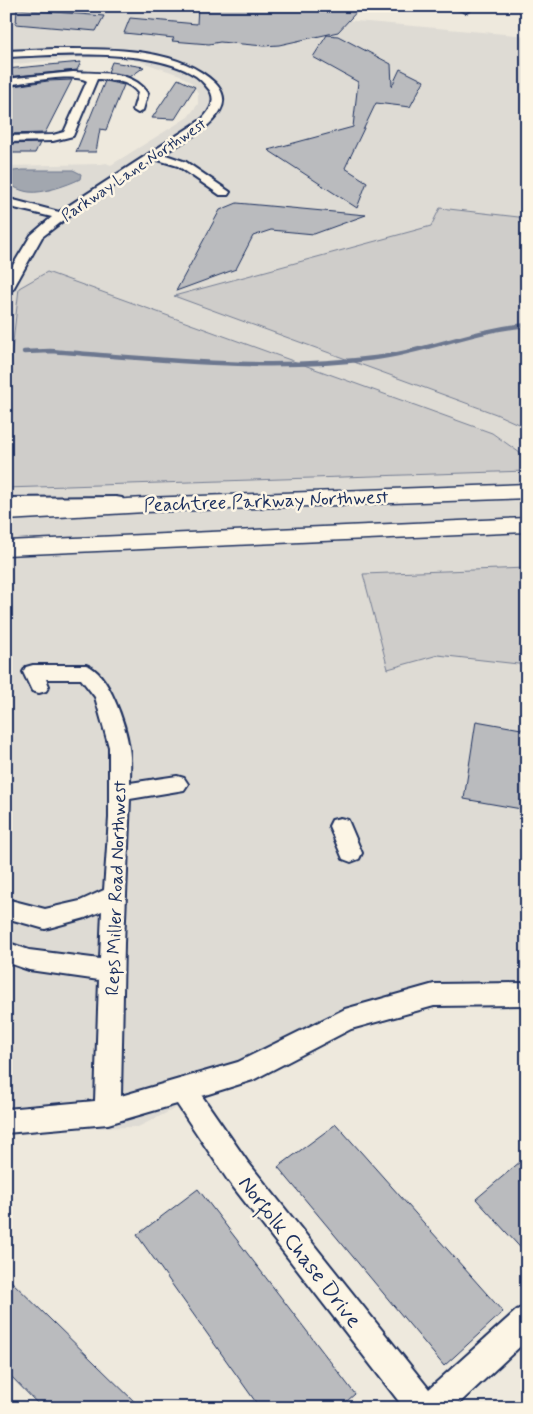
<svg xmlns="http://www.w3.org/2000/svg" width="533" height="1414" font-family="Mynerve,sans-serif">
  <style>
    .built { fill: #dedbd4 }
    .green { fill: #cfcdca; stroke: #757e94 }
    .water { fill: #a2a7af; stroke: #6c778f }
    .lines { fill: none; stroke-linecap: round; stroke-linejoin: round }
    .stream { stroke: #6c778f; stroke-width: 4.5 }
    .building { fill: #babbbe; stroke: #1b2f5e }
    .minor-casing { stroke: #1b2f5e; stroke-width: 4 }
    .highway-casing { stroke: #1b2f5e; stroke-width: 3 }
    .minor { fill: #fcf5e5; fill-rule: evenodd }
    .highway { fill: #fcf5e5; fill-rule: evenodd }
    .labels { text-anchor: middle; stroke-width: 5; stroke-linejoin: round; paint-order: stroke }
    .far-street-label { font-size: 16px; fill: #1b2f5e; stroke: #fcf5e5 }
    .street-label { font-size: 19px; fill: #1b2f5e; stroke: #fcf5e5 }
    .near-street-label { font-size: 22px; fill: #1b2f5e; stroke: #fcf5e5 }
  </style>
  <rect width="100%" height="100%" fill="#eee9dd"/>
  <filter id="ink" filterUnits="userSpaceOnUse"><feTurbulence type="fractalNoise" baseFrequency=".02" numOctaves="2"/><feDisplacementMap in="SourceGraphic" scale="10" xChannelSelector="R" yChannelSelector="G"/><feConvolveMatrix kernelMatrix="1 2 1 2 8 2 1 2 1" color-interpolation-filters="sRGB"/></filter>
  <g filter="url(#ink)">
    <path class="built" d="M6 6H185L527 36V993L404 995 138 1127 6 1129V166L101 164 106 163 111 165 188 117 198 104V93L192 83 180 75 139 61 112 58H75L6 65Z"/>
    <path class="green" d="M440 208 527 218V428L496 414 174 296 431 226Z
      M47 272 492 433 527 458V471L6 488V405L19 288Z
      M527 568V665L438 655 388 669 363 574Z"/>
    <path class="water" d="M22 170H73L81 174 80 179C68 185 42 194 29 192 21 191 13 187 6 182V172Z"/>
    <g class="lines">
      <path class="stream" d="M24 352 50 351C158 359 268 372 375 358 428 351 473 330 527 325"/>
    </g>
    <path class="building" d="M198 6H362L338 32 279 45 264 46 220 42 209 44 172 41 174 38 124 33 130 18 197 24Z
      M17 9 104 16 96 31 16 24Z
      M327 35 338 36 391 64 392 86 400 69 424 81 410 107 376 103 345 168 367 182 357 208 268 150 353 127 358 82 313 57Z
      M81 62 77 70 6 77V69Z
      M112 62 144 67 130 77 108 72Z
      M178 79 195 87 175 119 152 118Z
      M72 80 45 133 6 134V87L48 81Z
      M105 81 124 85 115 107 106 130 100 129 96 152H76Z
      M40 143 35 153H6V144Z
      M237 203 366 215 314 234 271 230 253 236 236 269 176 291 220 210Z
      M476 721 527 730V810L464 799Z
      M336 1124 503 1312 444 1366 278 1167Z
      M527 1156V1255L476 1199Z
      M198 1189 355 1394 339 1408H260L137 1235Z
      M6 1276 141 1408H42L6 1371Z"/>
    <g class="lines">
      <defs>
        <path id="minor" d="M450 6H476L466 12Z
          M55 49C105 49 177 46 215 83 223 91 226 101 220 111 208 131 181 142 163 154L186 162 230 192 228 195H220L178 166 155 159 77 210 42 237 13 289 6 293V277L31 235 52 217 6 206V198L59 212 201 120C211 111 218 98 207 87 204 83 200 79 196 76 152 47 58 55 6 57V51Z
          M73 72C99 74 131 69 148 93L143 110 138 113 133 110 138 93C128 80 112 80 97 79L73 136 53 141 6 142V136L53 135 64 132 87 81C71 72 25 83 6 85V79Z
          M116 497 122 498 124 502 122 506 6 508V498Z
          M33 665H86C109 672 126 726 129 748 131 759 130 771 130 783L177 776 184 778 188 784 184 790 130 799 124 943 121 1096 238 1062 345 1009 434 984 527 983V1005L434 1006 351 1029 253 1080 202 1096 247 1161 429 1389 517 1310 527 1305V1340L454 1408H404L227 1179 177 1104 108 1124 6 1133V1109L95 1101 99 980 29 970 6 962V942L29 950 100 959 102 911 85 918 45 929 6 918V899L45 909 80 901 104 890 109 818V747L95 697 81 679H46L49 686 46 691 39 693 32 691 23 672 26 667Z
          M340 818 348 820 362 853 359 859 351 862 343 859 329 826 332 820Z"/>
        <path id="highway" d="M527 484V498L145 512 6 520V506L145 498Z
          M527 518V532L6 555V541Z"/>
      </defs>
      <use href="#minor" class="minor-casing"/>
      <use href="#highway" class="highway-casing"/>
      <use href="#minor" class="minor"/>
      <use href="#highway" class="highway"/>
    </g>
  </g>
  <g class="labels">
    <g class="far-street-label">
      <text transform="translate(133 169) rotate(-34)" y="6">Parkway Lane Northwest</text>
    </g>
    <g class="street-label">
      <text transform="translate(266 500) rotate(-2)" y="7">Peachtree Parkway Northwest</text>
      <text transform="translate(115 888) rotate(-88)" y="7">Reps Miller Road Northwest</text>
    </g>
    <g class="near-street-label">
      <text transform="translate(301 1251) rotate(52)" y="8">Norfolk Chase Drive</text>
    </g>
  </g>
  <rect width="533" height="1414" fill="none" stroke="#fcf5e5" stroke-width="25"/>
  <rect x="12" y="12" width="508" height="1389" fill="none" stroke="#1b2f5e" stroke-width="2" filter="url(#ink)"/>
</svg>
